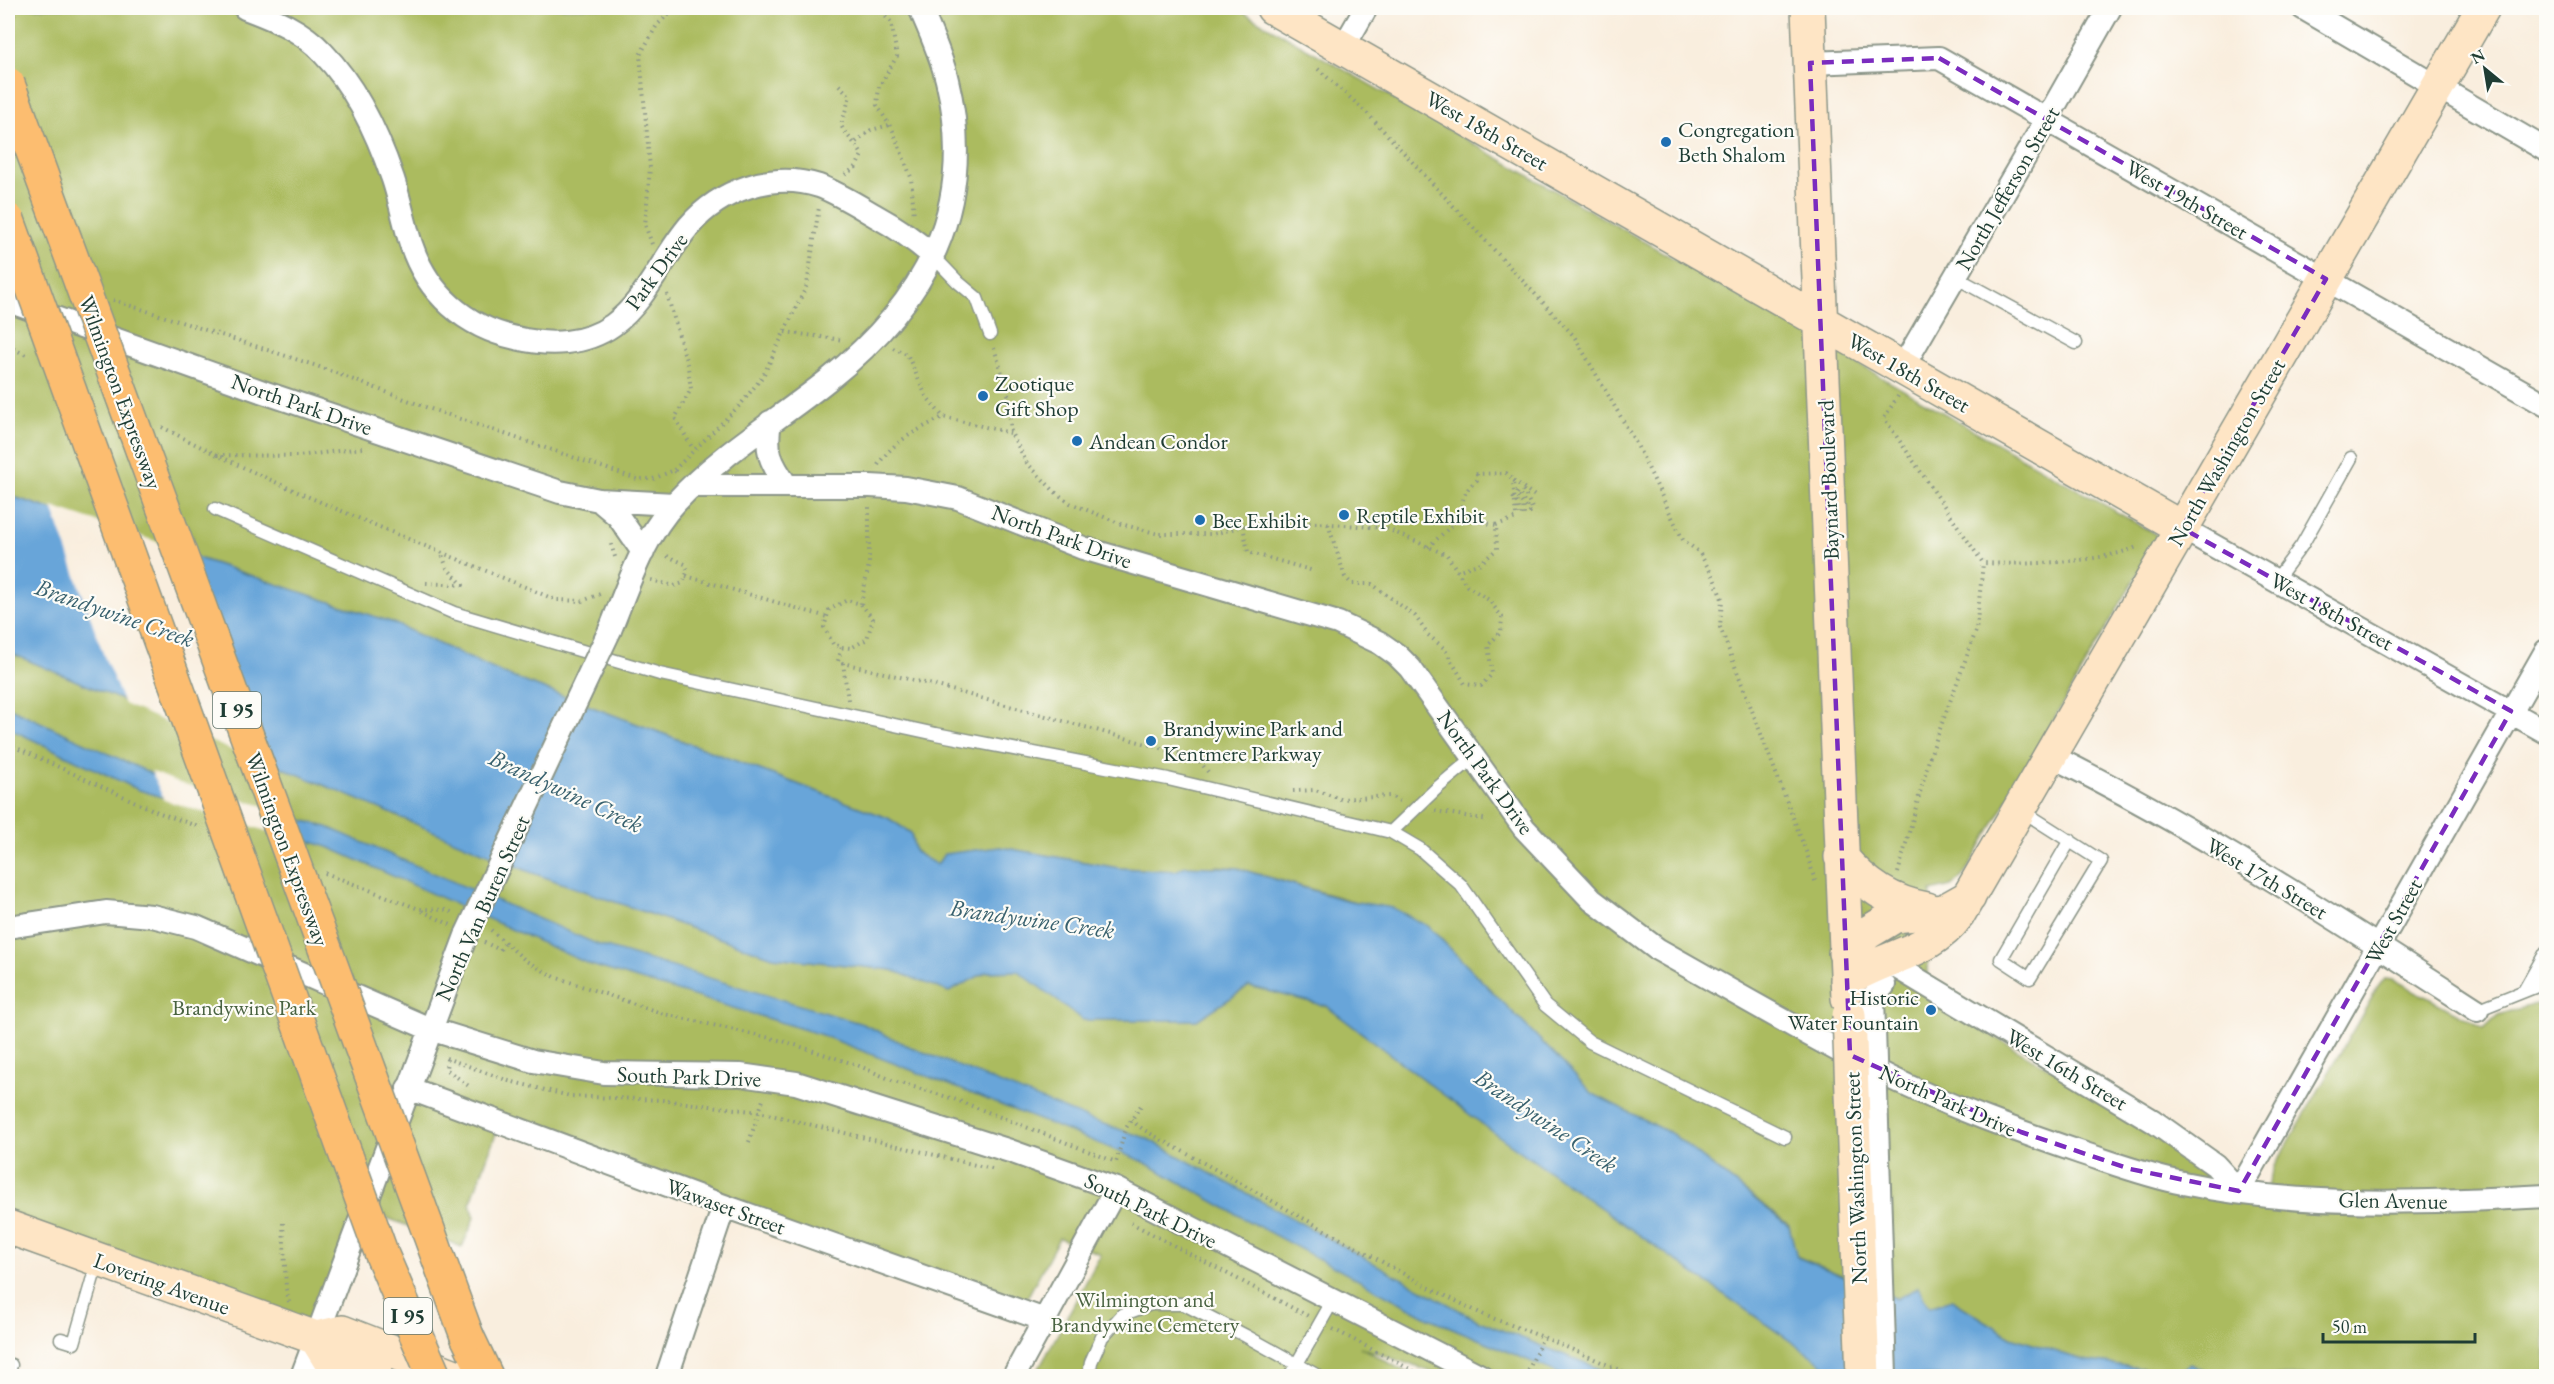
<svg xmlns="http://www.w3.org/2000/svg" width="2554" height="1384" font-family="'EB Garamond',serif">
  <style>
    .green { fill: #abbb5e; stroke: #657c49; stroke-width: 1.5 }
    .water { fill: #67a5d9; stroke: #437186; stroke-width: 1.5 }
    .pier { fill: #f9eede }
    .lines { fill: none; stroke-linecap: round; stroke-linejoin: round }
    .lane-casing { stroke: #8c9689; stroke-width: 15 }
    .street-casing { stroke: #8c9689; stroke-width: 26 }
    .secondary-casing { stroke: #8c9689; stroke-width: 36 }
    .highway-casing { stroke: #8c9689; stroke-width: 36 }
    .path { stroke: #8c9689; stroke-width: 4; stroke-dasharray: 1.5 4.5; stroke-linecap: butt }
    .lane { stroke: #fff; stroke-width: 12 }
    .street { stroke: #fff; stroke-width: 22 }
    .secondary { stroke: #fee5c5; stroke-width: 33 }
    .highway { stroke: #fcbd6f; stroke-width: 33 }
    .street-bridge-casing { stroke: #8c9689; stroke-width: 26; stroke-linecap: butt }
    .secondary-bridge-casing { stroke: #8c9689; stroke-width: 36; stroke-linecap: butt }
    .highway-bridge-casing { stroke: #8c9689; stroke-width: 36; stroke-linecap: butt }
    .street-bridge { stroke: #fff; stroke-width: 22 }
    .secondary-bridge { stroke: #fee5c5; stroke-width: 33 }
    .highway-bridge { stroke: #fcbd6f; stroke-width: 33 }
    .marked { fill: none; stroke: #7b2cbf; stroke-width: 4.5; stroke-dasharray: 12 8; stroke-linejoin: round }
    .poi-dot { fill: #1f6fb2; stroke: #fdfcf7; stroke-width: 2 }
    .labels { text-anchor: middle; stroke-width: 4.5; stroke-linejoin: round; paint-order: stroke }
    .shield { fill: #fdfcf7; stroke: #62766e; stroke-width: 1.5 }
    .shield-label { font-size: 21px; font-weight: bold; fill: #1f3d34 }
    .poi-label { font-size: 22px; fill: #1f3d34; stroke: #fdfcf7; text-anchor: start }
    .street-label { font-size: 22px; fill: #1f3d34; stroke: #fdfcf7 }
    .park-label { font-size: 22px; fill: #496341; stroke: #fdfcf7 }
    .water-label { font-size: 24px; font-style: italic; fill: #38616e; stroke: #fdfcf7 }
  </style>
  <rect width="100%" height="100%" fill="#fdfcf7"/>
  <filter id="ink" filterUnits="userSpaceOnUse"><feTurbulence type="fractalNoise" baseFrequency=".0167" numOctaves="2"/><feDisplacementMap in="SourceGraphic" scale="12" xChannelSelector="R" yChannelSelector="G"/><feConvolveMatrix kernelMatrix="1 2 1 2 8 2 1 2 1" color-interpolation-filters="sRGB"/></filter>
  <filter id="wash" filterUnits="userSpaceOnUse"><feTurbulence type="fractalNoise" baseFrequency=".008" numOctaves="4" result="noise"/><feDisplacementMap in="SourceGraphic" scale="24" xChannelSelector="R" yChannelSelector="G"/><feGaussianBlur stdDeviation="1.35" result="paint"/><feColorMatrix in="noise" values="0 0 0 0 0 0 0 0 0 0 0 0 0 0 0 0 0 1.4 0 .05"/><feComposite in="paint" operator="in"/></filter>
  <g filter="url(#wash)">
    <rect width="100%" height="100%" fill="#f9eede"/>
    <path class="green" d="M8 8H1236L2157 535 2158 538 1963 877 1951 886 1931 891 1927 998 2097 1095 2206 1172V1198L2259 1207 2275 1166 2378 987 2385 978 2393 979 2484 1028 2498 1015 2546 1001V1376H2215L2190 1364 2176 1373 2082 1360 2011 1337 1952 1300 1928 1307 1898 1299 1796 1256 1789 1225 1672 1134 1593 1094 1428 926 1363 904 1237 868 1219 866 1176 871 1119 868 1000 847 937 866 915 851 911 833 888 818 504 674 391 622 8 495Z
      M8 652 530 872 773 957 892 970 949 992 986 972 1019 971 1084 1020H1197L1249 986 1326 1006 1493 1132 1840 1376H1443L1360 1347 1413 1376H1035L1101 1254 1059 1238 1021 1309 500 1123 470 1204 475 1217 462 1247 364 1209 316 1338 8 1227Z"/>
    <path class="water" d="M8 495 391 622 504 674 888 818 911 833 915 852 937 865 944 854 1000 847 1119 868 1176 871 1185 866 1237 868 1345 900 1393 908 1428 926 1593 1094 1672 1134 1789 1226 1797 1257 1897 1299 1918 1287 1929 1307 1952 1300 2011 1337 2082 1360 2176 1373 2190 1364 2215 1376H1840L1493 1132 1326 1006 1249 986 1197 1020H1083L1018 971 986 972 949 992 892 970 773 957 530 872 8 652Z
      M8 707 178 786 327 827 599 945 863 1024 906 1045 1088 1119 1146 1138 1479 1321 1618 1376H1565L1429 1318 1250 1222 1144 1162 1098 1143 819 1034 591 965 328 847 139 790 8 728Z"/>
    <path class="pier" d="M52 507 179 549 255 760 124 704 104 656Z
      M151 771 179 783 275 809 287 837 164 800Z"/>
  </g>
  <g filter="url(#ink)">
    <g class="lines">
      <defs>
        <path id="lane" d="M933 256 958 282 977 298 990 334
          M1955 277 2076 343
          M215 509 454 613 660 674 936 734 1168 779 1391 832 1420 849 1461 885 1545 1005 1590 1042 1785 1137
          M2276 580 2302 545 2351 458
          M2021 810 2101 861 2030 978 2001 959 2070 840
          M1391 832 1437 788 1473 758
          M2524 991 2546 952
          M2477 1010 2537 986H2546
          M61 1339 74 1343 98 1260
          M8 1375 11 1365
          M1089 1376 1091 1362 1102 1337 1122 1315 1151 1304H1184L1246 1336 1318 1376
          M1290 1376 1332 1302"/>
        <path id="street" d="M245 8C274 19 302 30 323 53 356 87 378 135 393 179 400 200 404 222 411 244 427 293 465 327 516 338 549 346 585 345 613 325 647 300 662 258 689 226 720 190 772 171 819 186 838 193 857 205 874 215 896 227 915 240 933 256
          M2303 8 2546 150
          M1343 48 1366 8
          M1810 63 1939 58 2546 405
          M8 301 266 393 560 492 599 500 674 504
          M1902 368 2047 119 2110 8
          M770 422C765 451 770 462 787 486
          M692 486H870L906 488 958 498 1083 548 1338 623 1380 643 1397 655 1410 668 1524 828 1592 900 1657 949C1734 992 1810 1037 1889 1077 1950 1107 2015 1130 2079 1152 2113 1163 2147 1176 2183 1183 2302 1208 2426 1203 2546 1196
          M599 500 618 516 643 552
          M2182 528 2546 732
          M610 630C628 586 643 537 676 502 721 453 777 421 828 380 926 302 978 207 947 80 941 55 930 31 920 8
          M2051 756C2199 829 2338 920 2477 1010
          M8 927 106 912 152 916 196 927 430 1029 533 1061 604 1073 740 1075 796 1083 1010 1151 1116 1189 1481 1376
          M1885 960 2153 1121 2215 1165 2239 1191
          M1873 997 1884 985
          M408 1088 724 1206 1045 1320
          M2239 1191 2546 651
          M302 1376 467 933
          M667 1376 724 1206
          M1014 1376 1116 1189"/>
        <path id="secondary" d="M1273 8 2182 528
          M1808 8 1848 998
          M1841 857C1865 885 1891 903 1927 909
          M1845 953 1867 933 1895 916 1944 911 1969 897
          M1847 980C1886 955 1929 954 1958 915L2483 8
          M8 1227 316 1338 342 1332 455 1376
          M316 1338 329 1359 376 1376"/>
        <path id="highway" d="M467 1336 486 1376"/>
      </defs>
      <use href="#lane" class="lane-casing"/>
      <use href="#street" class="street-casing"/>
      <use href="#secondary" class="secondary-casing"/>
      <use href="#highway" class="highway-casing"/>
      <path class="path" d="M877 8 891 22 897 56 879 87 877 105 893 131 911 177 914 216
        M8 26 18 8
        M1318 69 1366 112 1574 336 1637 445 1683 540 1699 552 1713 576 1722 599 1720 627 1807 854 1816 884
        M839 85 850 96 841 125C846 136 856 143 862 155L856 167 843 176
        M856 142 871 130 889 125
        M652 244 645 225 650 168 640 55 657 25 675 8
        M667 294 688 367 691 389 675 418 693 449
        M113 300 317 366 431 409 637 479H653L674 470 676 472
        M785 332 844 340
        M8 346 28 356
        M893 348 907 354 926 396 943 417 1011 433
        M994 348 1008 392 1011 433 1027 463 1055 492 1070 503 1121 524 1159 534H1214L1243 526 1290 521 1385 528 1447 555 1467 586 1489 600 1502 617 1501 632 1488 645 1492 674 1481 686 1465 684 1444 648 1428 635 1415 616 1372 584H1352L1345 577 1328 524
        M1898 396 1884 418 1983 563C2024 565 2102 563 2139 546
        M162 427C289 494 424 544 556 600L582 601 603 593
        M217 455 298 456 362 448
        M878 465C894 440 918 430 943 417
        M674 470 741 404 763 376 807 285 819 207
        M1513 497 1518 504 1520 515H1524L1523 504 1516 495 1518 492 1530 512 1532 508 1521 486
        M1460 518C1463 500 1462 492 1477 480V474L1506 473 1513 480
        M1496 525 1516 518 1513 480 1535 496
        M1243 526 1248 552 1314 571
        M611 544 616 560
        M1428 547 1460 518 1496 525 1497 549 1481 563 1457 571
        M686 576 827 617
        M651 580 674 586 683 583 688 570 685 564 665 555
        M426 583 463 585 447 568 441 552
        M861 604 869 564V507
        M842 647 851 648 867 639 873 619 861 604 847 600 829 610 824 627 833 644 842 647 838 661 843 663
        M848 700 843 663 937 686 1197 758 1208 772
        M8 744 160 813 199 827
        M1293 791 1315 790 1341 799 1390 796 1402 802
        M1435 811 1488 820
        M325 873 419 909 446 910 454 913
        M1898 873 1930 756 1976 631 1983 563
        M422 911 451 925
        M491 930 526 961 555 977 664 1014 783 1041 857 1065 894 1081 954 1099 1116 1162 1126 1128 1142 1104
        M484 942 500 950 505 943
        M446 1058 509 1081 570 1096 662 1100 759 1112 992 1169
        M447 1059 446 1069 470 1087
        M1131 1120 1144 1130 1424 1285 1484 1315 1543 1337 1634 1376
        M749 1142 764 1097
        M283 1223 286 1288 289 1302
        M1131 1223 1308 1316
        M1333 1329 1423 1376
        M1526 1376 1543 1337"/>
      <use href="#lane" class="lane"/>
      <use href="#street" class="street"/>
      <use href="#secondary" class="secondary"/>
      <use href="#highway" class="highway"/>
      <defs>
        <path id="street-bridge" d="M467 933 610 630
          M1873 997 1885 1376"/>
        <path id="secondary-bridge" d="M1849 1015 1863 1376"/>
        <path id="highway-bridge" d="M8 84 467 1336
          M8 220 382 1255 434 1376"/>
      </defs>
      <use href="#street-bridge" class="street-bridge-casing"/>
      <use href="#secondary-bridge" class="secondary-bridge-casing"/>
      <use href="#highway-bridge" class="highway-bridge-casing"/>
      <use href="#street-bridge" class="street-bridge"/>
      <use href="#secondary-bridge" class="secondary-bridge"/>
      <use href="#highway-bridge" class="highway-bridge"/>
    </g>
  </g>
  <path class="marked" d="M1939 58 2326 279 2182 528 2511 711 2239 1191 2130 1169 2021 1132 1850 1055 1810 63Z"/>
  <g class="poi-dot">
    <circle cx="1666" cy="142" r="6"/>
    <circle cx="983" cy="396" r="6"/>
    <circle cx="1077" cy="441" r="6"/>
    <circle cx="1344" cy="515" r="6"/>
    <circle cx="1200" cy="520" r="6"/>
    <circle cx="1151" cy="741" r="6"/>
    <circle cx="1931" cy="1010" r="6"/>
  </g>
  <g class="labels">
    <g class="shield">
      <rect x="213" y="692" width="48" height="36" rx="4.5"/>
      <rect x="384" y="1298" width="48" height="36" rx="4.5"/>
    </g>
    <g class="shield-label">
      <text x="237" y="717">I 95</text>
      <text x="408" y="1323">I 95</text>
    </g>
    <g class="poi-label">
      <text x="1678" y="137">Congregation<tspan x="1678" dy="25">Beth Shalom</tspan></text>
      <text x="995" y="391">Zootique<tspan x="995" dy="25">Gift Shop</tspan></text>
      <text x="1089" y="449">Andean Condor</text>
      <text x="1356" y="523">Reptile Exhibit</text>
      <text x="1212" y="528">Bee Exhibit</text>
      <text x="1163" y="736">Brandywine Park and<tspan x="1163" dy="25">Kentmere Parkway</tspan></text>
      <text x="1919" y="1005" text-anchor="end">Historic<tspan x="1919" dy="25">Water Fountain</tspan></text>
    </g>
    <g class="street-label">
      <text transform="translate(1487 130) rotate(30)" y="8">West 18th Street</text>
      <text transform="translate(2007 188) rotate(-60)" y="8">North Jefferson Street</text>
      <text transform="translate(2187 199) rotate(30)" y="8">West 19th Street</text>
      <text transform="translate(656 271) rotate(-54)" y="8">Park Drive</text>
      <text transform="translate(1909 372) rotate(30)" y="8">West 18th Street</text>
      <text transform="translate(121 392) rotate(70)" y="8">Wilmington Expressway</text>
      <text transform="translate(302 404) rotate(19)" y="8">North Park Drive</text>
      <text transform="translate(2226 452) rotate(-60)" y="8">North Washington Street</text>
      <text transform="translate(1828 480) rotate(-92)" y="8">Baynard Boulevard</text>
      <text transform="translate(1062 536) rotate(20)" y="8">North Park Drive</text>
      <text transform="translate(2332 611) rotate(29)" y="8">West 18th Street</text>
      <text transform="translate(1486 772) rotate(54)" y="8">North Park Drive</text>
      <text transform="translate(288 849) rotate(70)" y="8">Wilmington Expressway</text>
      <text transform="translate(2267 878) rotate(31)" y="8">West 17th Street</text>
      <text transform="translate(482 908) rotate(-66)" y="8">North Van Buren Street</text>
      <text transform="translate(2393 921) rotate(-61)" y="8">West Street</text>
      <text transform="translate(2067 1069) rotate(31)" y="8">West 16th Street</text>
      <text transform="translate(689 1076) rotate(2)" y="8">South Park Drive</text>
      <text transform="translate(1948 1100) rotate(24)" y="8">North Park Drive</text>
      <text transform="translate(1855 1178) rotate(-92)" y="8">North Washington Street</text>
      <text transform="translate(2393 1200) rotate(1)" y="8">Glen Avenue</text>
      <text transform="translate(726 1206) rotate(20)" y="8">Wawaset Street</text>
      <text transform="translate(1151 1210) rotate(26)" y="8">South Park Drive</text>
      <text transform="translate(162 1283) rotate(20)" y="8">Lovering Avenue</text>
    </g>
    <g class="park-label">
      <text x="244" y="1015">Brandywine Park</text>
      <text x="1145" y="1307">Wilmington and<tspan x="1145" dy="25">Brandywine Cemetery</tspan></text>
    </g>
    <g class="water-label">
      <text transform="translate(115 613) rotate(19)" y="8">Brandywine Creek</text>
      <text transform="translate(566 791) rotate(25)" y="8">Brandywine Creek</text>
      <text transform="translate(1032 919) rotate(8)" y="8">Brandywine Creek</text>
      <text transform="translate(1546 1121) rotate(34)" y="8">Brandywine Creek</text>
    </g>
  </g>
  <rect width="2554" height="1384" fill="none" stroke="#fdfcf7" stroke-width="30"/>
  <g transform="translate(2485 69) rotate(330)" stroke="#fdfcf7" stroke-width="4.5" paint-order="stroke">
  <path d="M0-4.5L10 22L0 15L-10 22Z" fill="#1f3d34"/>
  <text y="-9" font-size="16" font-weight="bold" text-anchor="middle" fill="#1f3d34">N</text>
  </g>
  <path d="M2323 1333v9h152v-9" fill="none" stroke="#1f3d34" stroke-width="3"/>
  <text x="2332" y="1333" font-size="18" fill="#1f3d34" stroke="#fdfcf7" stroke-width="4.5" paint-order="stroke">50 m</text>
</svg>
